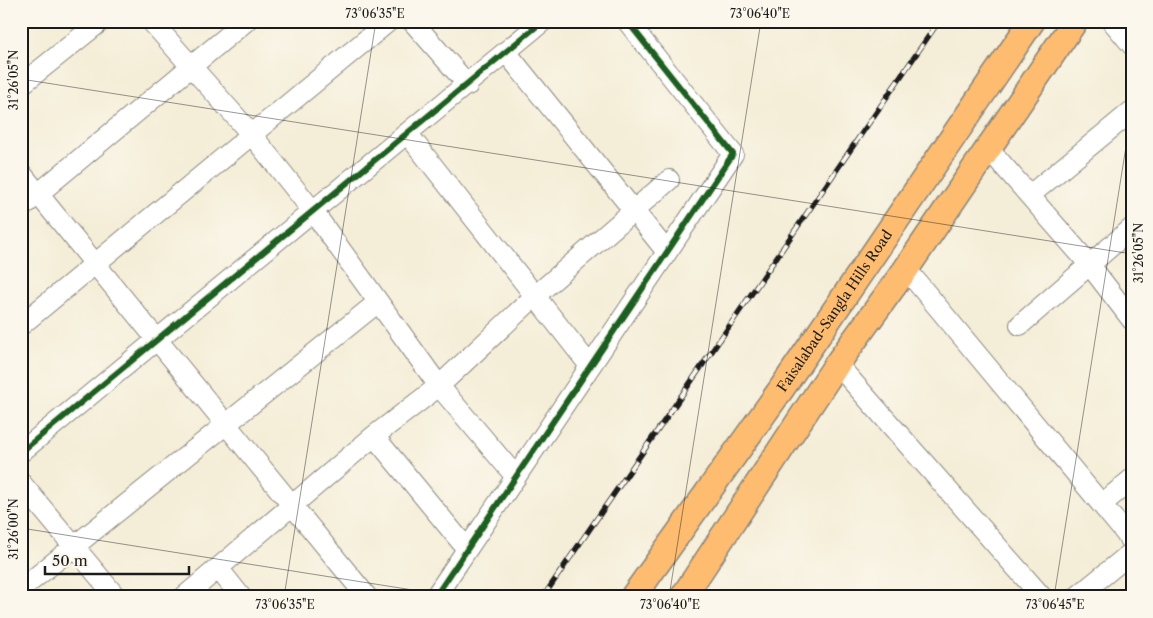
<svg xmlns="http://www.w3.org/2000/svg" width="1153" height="618" font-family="'Libre Caslon Text',serif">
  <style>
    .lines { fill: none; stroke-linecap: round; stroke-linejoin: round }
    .minor-casing { stroke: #88847a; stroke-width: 22 }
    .major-casing { stroke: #88847a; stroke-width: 28 }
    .minor { stroke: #fff; stroke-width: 20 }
    .major { stroke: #febc70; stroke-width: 25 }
    .rail-casing { stroke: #1c1c1c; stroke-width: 5.5 }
    .rail { stroke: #fbf7ec; stroke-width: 4; stroke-dasharray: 11; stroke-linecap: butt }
    .cycleway-casing { stroke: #fbf7ec; stroke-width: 9 }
    .cycleway { stroke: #1b5e20; stroke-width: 6 }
    .ticks { fill: none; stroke: #1c1c1c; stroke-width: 1; stroke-opacity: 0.45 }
    .labels { text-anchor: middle; stroke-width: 4; stroke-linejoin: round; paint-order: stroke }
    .street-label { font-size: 14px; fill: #1c1c1c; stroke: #fbf7ec }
    .neatline { fill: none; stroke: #1c1c1c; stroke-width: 2 }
    .ticks-label { font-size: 12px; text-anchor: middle; fill: #1c1c1c }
  </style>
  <rect width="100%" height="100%" fill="#fbf7ec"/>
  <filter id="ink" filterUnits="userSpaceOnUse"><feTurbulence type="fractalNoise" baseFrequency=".02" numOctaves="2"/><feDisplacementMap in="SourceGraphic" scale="10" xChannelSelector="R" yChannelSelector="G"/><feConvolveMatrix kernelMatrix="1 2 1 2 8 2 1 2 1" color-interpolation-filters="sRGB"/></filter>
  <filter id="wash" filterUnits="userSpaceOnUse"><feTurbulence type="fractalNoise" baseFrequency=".0096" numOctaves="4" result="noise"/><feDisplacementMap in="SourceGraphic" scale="20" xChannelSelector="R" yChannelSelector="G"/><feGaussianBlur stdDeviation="1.12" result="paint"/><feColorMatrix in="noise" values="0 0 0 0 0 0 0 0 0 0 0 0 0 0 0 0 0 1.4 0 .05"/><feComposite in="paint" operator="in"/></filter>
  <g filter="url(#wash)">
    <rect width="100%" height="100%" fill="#f4edd7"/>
  </g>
  <g filter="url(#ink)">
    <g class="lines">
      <defs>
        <path id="minor" d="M151 21 252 135 312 210 439 386 516 477
          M412 21 468 85
          M1112 21 1132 45
          M506 52 667 252
          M21 85 101 21
          M407 133 590 366
          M988 148 1089 264 1132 320
          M21 173 367 597
          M1030 195 1132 111
          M21 208 246 21
          M906 269 1132 541
          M21 325 389 21
          M1020 325 1132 228
          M837 364 1042 597
          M374 436 467 549
          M21 452 543 21
          M21 483 116 597
          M1102 504 1132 479
          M218 568 241 597
          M21 589 377 303
          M184 597 374 436 439 386 535 296 669 180
          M435 597 733 154 627 21
          M1077 597 1132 552"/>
        <g id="major">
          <path id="s1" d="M633 597 782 388 1032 21"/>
          <path d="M683 597 837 364 906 269 1075 21"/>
        </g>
      </defs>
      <use href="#minor" class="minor-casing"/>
      <use href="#major" class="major-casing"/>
      <use href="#minor" class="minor"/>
      <use href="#major" class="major"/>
      <defs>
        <path id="rail" d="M543 597 939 21"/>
      </defs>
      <use href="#rail" class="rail-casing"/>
      <use href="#rail" class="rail"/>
      <defs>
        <path id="cycleway" d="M21 452 543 21
          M435 597 733 154 627 21"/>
      </defs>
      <use href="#cycleway" class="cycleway-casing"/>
      <use href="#cycleway" class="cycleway"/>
    </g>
  </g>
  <path class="ticks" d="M21 79 1132 254M21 528 457 597M284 597 376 21M669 597 761 21M1054 597 1132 109"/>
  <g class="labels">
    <g class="street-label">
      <text dy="5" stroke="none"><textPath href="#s1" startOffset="350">Faisalabad-Sangla Hills Road</textPath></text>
    </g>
  </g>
  <rect width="1153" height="618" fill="none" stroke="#fbf7ec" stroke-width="55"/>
  <path d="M45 566v8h144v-8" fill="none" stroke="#1c1c1c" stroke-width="2.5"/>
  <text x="52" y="566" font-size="15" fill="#1c1c1c" stroke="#fbf7ec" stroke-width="4" paint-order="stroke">50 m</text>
  <rect x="28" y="28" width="1098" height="562" class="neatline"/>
  <g class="ticks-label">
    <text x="375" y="18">73°06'35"E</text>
    <text x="760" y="18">73°06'40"E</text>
    <text transform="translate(14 80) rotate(-90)" y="4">31°26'05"N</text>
    <text transform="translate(1139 253) rotate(-90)" y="4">31°26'05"N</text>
    <text transform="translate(14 529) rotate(-90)" y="4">31°26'00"N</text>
    <text x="285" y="609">73°06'35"E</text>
    <text x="670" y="609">73°06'40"E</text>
    <text x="1055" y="609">73°06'45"E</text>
  </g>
</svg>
